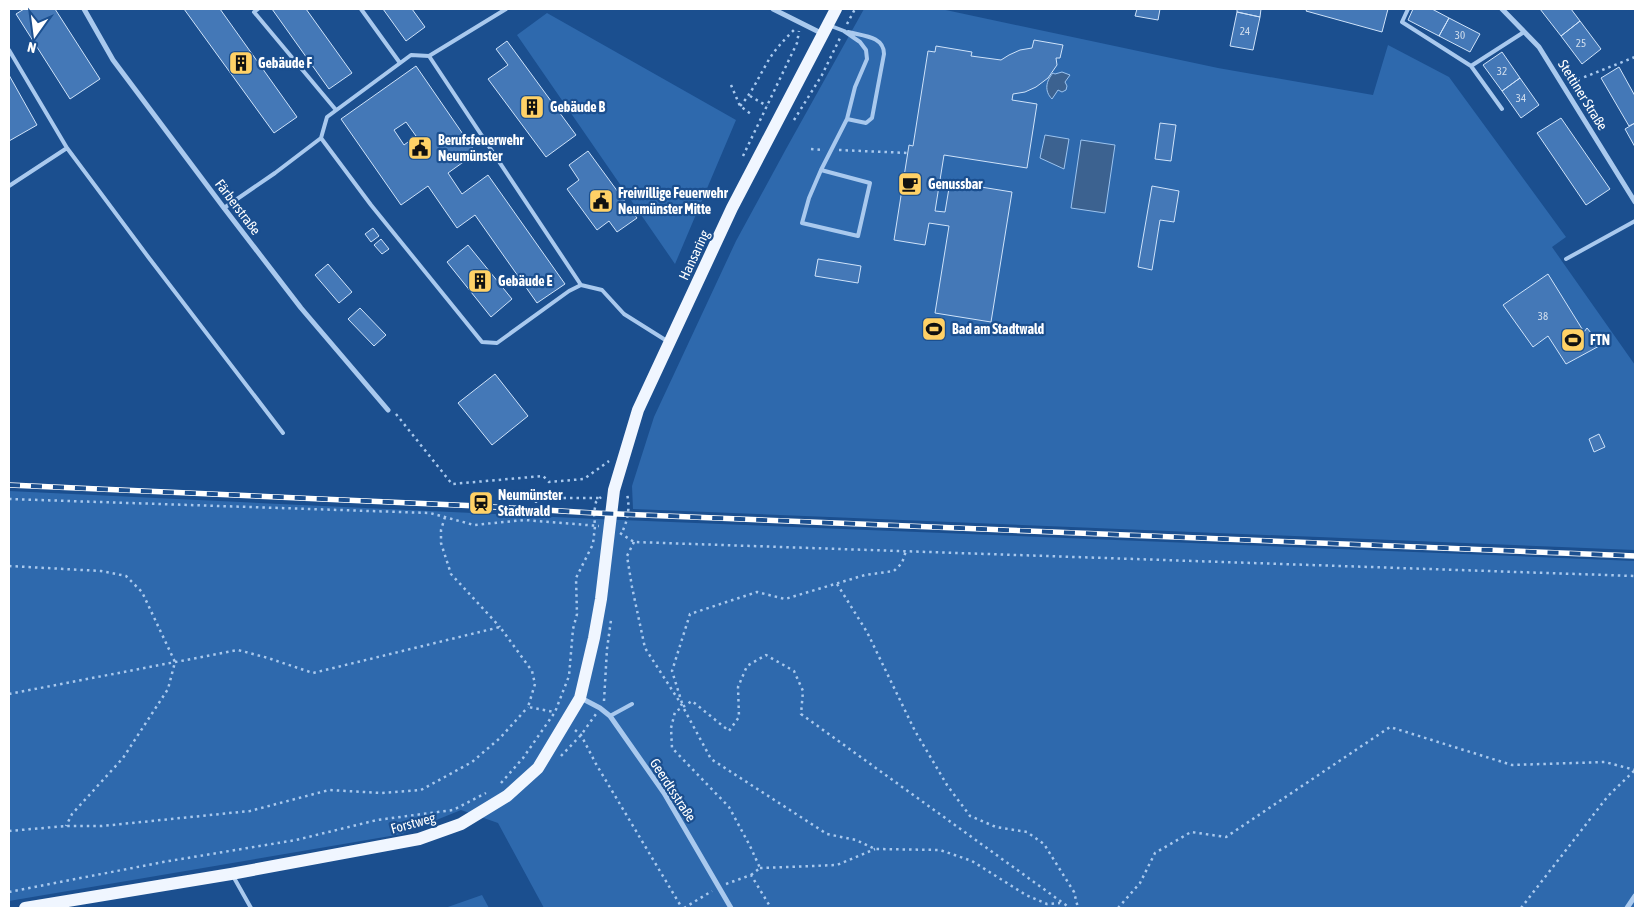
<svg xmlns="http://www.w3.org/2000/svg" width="1644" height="917" font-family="'Asap Condensed',sans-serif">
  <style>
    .green { fill: #2e69ad }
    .water { fill: #3c6290; stroke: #9cc4f0 }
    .building { fill: #4478b7; stroke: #cfe3fa; fill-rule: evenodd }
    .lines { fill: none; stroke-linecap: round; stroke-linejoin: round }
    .path { stroke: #a9c9ee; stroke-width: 2.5; stroke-dasharray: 2.5 4; stroke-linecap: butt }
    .service { stroke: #a9c9ee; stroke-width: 4 }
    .minor { stroke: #a9c9ee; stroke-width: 5 }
    .primary { stroke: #f0f6ff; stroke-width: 12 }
    .rail-casing { stroke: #fff; stroke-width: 5.5 }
    .rail { stroke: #1b4f8f; stroke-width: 4; stroke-dasharray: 11; stroke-linecap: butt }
    .labels { text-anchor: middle; stroke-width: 4.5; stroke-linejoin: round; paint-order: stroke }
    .number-label { font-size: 11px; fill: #d0dded }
    .poi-label { font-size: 14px; font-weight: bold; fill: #fff; stroke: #1b4f8f; text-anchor: start }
    .street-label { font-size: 14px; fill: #fff; stroke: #1b4f8f }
  </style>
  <rect width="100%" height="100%" fill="#1b4f8f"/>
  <path class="green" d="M864 9H941L1218 68 1373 95 1388 45 1449 77 1566 237 1552 247 1635 365V550L633 509 632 486 654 417 736 241 786 149Z
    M547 13 736 120 675 264 517 35Z
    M9 491 597 519 1635 561V908H544L498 823 461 810 402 834 9 901Z
    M482 895 489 908H445Z"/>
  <path class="water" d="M1062 72 1070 75 1065 82 1067 86 1066 90 1062 92 1058 90 1052 99C1044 91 1046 81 1053 73L1055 74Z
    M1045 135 1069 139 1064 169 1040 158Z
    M1081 140 1115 145 1105 213 1071 208Z"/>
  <path class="building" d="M24 9H55L100 79 70 99 16 14Z
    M184 9H220L297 117 274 133Z
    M272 9H306L352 73 329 89Z
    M383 9H412L425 27 406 41Z
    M1137 9H1160L1158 20 1135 16Z
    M1237 9H1261L1260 17 1237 12Z
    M1307 9H1388L1382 32 1306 11Z
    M1413 9H1432L1449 18 1439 36 1408 20Z
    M1540 9H1571L1580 21 1561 36Z
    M1237 12 1260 17 1253 50 1230 46Z
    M1449 18 1480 34 1470 52 1439 36Z
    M1580 21 1601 49 1582 64 1561 36Z
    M1034 40 1063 45 1060 58H1056L1057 65 1048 78 1036 87 1025 92 1013 94 1012 100 1037 104 1027 168 944 155 935 211 945 212 950 182 1012 192 991 322 935 313 949 226 929 223 925 245 894 240 909 145 913 146 928 51 935 52 936 46 972 52 971 56 1001 60 1009 55 1020 50 1032 48Z
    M507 41 576 135 546 157 488 79 508 65 496 49Z
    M1502 52 1520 78 1502 91 1483 65Z
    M416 66 476 153 448 173 462 194 488 175 565 284 537 303 475 215 457 228 428 186 401 205 341 119ZM406 122 416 136 404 145 394 130Z
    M1619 67 1635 96V123L1629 126 1601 78Z
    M9 75 37 125 9 141Z
    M1520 78 1539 105 1521 118 1502 91Z
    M1561 118 1610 189 1586 205 1537 133Z
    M1160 123 1176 125 1171 161 1155 159Z
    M1635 123V147L1625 129Z
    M588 151 637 218 617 232 609 221 597 230 567 189 579 180 569 165Z
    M1152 186 1179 191 1174 222 1160 220 1152 270 1138 267Z
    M373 228 379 236 371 242 365 234Z
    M381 239 389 249 382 254 374 245Z
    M468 245 512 299 491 317 447 262Z
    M818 259 861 266 858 283 815 276Z
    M328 264 352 292 339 303 315 275Z
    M1548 274 1584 332 1587 328 1601 345 1566 364 1548 336 1533 347 1503 305Z
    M360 308 386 335 374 346 348 319Z
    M495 374 528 416 492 445 458 403Z
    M1599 434 1605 447 1594 452 1589 439Z"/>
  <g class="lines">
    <path class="path" d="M847 24 855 9
      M1572 82 1635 57
      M731 85 740 106 751 114
      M750 96 767 106
      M740 106C752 93 758 78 767 63 774 50 784 40 795 29
      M794 120 822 75 840 38
      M811 149 824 150
      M839 150 908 153
      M743 156 797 43 799 31
      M396 414 452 484 543 476 549 482 584 479 609 461
      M9 499 430 513 474 525 525 520 599 526
      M536 503V498H599
      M445 517 441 530V543L451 574 500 627
      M623 530C628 519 630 507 627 494
      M620 533 634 542 1635 576
      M634 542 627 556 632 587 645 648 683 707 711 759 827 834 856 840 875 849 940 850 972 861 1026 895 1047 904 1060 903
      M9 566 101 571 126 576 142 592 175 662 168 689 123 758 72 814 66 826
      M837 584 867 632 915 731 947 785 970 816 996 827 1027 832 1044 844 1074 892 1078 908
      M9 694 238 650 268 658 313 673 500 627 532 671 535 684 528 707 554 712
      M604 701 607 649 611 620
      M682 703 672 671 690 614 757 592 785 599 865 575 894 571 902 563 906 551
      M575 730 581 735 596 764 682 908
      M561 756 581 735 596 714
      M501 783 523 758 555 712 569 676 573 629 577 614 576 578 593 544 595 526 594 513 596 502 601 497
      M9 831 66 826H102L250 811 329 790 382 793 421 790 472 762 500 738 528 707
      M760 868 837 865 875 849
      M751 875 760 868 750 846 729 807 672 748 671 728 675 712 692 701 729 731 739 717 738 687 747 666 766 655 794 671 803 691 801 714 1070 908
      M726 884 751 875 771 908
      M9 892 163 862 296 840 377 820 453 810 486 793
      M684 908 712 891
      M1118 908 1140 883 1155 853 1191 832 1226 837 1390 727 1512 765 1605 762 1635 770
      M1521 908 1608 796 1635 770"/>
    <path class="service" d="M258 9 254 12 336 110
      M361 9 400 63
      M1408 9 1402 22 1471 66 1524 32
      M9 50 67 148
      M429 56 581 285 602 290 624 314 667 341
      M1471 66 1502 109
      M847 119 866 123 872 118 884 54C884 36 863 36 848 32
      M321 138 371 205 482 342 497 343 569 291 581 285
      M821 170 809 198 802 223 858 236 870 183 821 170 847 119 855 87 867 59 866 50 860 42 844 31 831 26
      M9 186 67 148 149 258 283 433
      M224 208 275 173 321 138 327 117 411 55 429 56 506 9
      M1566 259 1635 221
      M610 716 632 704
      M233 876 251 908"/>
    <path class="minor" d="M84 9 113 60 224 208 301 308 388 410
      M773 9 823 34
      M1502 9 1539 47 1635 202
      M581 698 600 708 610 716 664 793 731 908
      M1627 908 1635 896"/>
    <path class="primary" d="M25 908 231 874 419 839 461 824 507 796 538 768 580 698 594 638 601 599 614 490 638 410 732 208 836 9"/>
    <defs>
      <path id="rail" d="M9 485 478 506 594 513 1635 556"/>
    </defs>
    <use href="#rail" class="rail-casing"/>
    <use href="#rail" class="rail"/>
  </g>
  <defs>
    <symbol id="building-square" viewBox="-11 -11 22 22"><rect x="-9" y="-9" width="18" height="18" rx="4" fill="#ffd166" stroke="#1b4f8f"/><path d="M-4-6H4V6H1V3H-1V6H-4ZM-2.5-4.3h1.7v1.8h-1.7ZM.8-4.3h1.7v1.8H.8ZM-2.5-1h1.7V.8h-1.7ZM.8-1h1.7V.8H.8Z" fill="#111"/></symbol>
    <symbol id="civic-square" viewBox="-11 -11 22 22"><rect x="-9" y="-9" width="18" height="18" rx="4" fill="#ffd166" stroke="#1b4f8f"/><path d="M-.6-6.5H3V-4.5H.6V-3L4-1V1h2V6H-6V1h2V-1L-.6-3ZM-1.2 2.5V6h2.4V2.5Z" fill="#111"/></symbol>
    <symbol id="cafe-square" viewBox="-11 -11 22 22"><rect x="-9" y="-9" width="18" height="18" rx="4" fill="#ffd166" stroke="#1b4f8f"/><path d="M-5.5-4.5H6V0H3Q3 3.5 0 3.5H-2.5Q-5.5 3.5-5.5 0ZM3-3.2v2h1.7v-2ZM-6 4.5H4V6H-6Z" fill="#111"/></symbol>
    <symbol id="stadium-square" viewBox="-11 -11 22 22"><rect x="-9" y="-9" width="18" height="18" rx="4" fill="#ffd166" stroke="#1b4f8f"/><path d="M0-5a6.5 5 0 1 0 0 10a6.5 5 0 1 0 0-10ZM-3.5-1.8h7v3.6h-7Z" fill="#111"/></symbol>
    <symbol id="station-square" viewBox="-11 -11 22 22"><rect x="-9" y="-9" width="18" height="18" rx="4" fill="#ffd166" stroke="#1b4f8f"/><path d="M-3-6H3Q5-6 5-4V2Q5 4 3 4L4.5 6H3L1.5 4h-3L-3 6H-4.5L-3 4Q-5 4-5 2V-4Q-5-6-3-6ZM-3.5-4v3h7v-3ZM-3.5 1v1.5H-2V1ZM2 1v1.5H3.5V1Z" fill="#111"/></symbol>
  </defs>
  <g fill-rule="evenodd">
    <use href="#building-square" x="227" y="49" width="28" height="28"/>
    <use href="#building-square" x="518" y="93" width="28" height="28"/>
    <use href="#civic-square" x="406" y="134" width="28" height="28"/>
    <use href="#cafe-square" x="896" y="170" width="28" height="28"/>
    <use href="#civic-square" x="587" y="187" width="28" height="28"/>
    <use href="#building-square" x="466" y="267" width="28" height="28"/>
    <use href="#stadium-square" x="920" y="315" width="28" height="28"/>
    <use href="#stadium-square" x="1559" y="326" width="28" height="28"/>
    <use href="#station-square" x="467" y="489" width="28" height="28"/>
  </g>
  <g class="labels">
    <g class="number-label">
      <text x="1245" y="35">24</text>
      <text x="1460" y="39">30</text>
      <text x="1581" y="47">25</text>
      <text x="1502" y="75">32</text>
      <text x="1521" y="102">34</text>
      <text x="1543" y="320">38</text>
    </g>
    <g class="poi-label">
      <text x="258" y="68">Gebäude F</text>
      <text x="550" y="112">Gebäude B</text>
      <text x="438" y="145">Berufsfeuerwehr<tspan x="438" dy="16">Neumünster</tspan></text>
      <text x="928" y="189">Genussbar</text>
      <text x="618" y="198">Freiwillige Feuerwehr<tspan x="618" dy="16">Neumünster Mitte</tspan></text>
      <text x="498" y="286">Gebäude E</text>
      <text x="952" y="334">Bad am Stadtwald</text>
      <text x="1590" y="345">FTN</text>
      <text x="498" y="500">Neumünster<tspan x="498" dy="16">Stadtwald</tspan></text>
    </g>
    <g class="street-label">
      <text transform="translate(1583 95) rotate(58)" y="5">Stettiner Straße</text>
      <text transform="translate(238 207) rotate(53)" y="5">Färberstraße</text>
      <text transform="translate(694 255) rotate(-65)" y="5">Hansaring</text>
      <text transform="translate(673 790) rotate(57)" y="5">Geerdtsstraße</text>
      <text transform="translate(413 823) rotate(-15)" y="5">Forstweg</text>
    </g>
  </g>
  <rect width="1644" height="917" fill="none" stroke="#ffffff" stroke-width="20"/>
  <g transform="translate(35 35) rotate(194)" stroke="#1b4f8f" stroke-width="4" paint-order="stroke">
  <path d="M0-4L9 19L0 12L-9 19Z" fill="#ffffff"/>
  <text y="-8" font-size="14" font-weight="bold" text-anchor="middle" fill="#ffffff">N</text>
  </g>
</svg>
